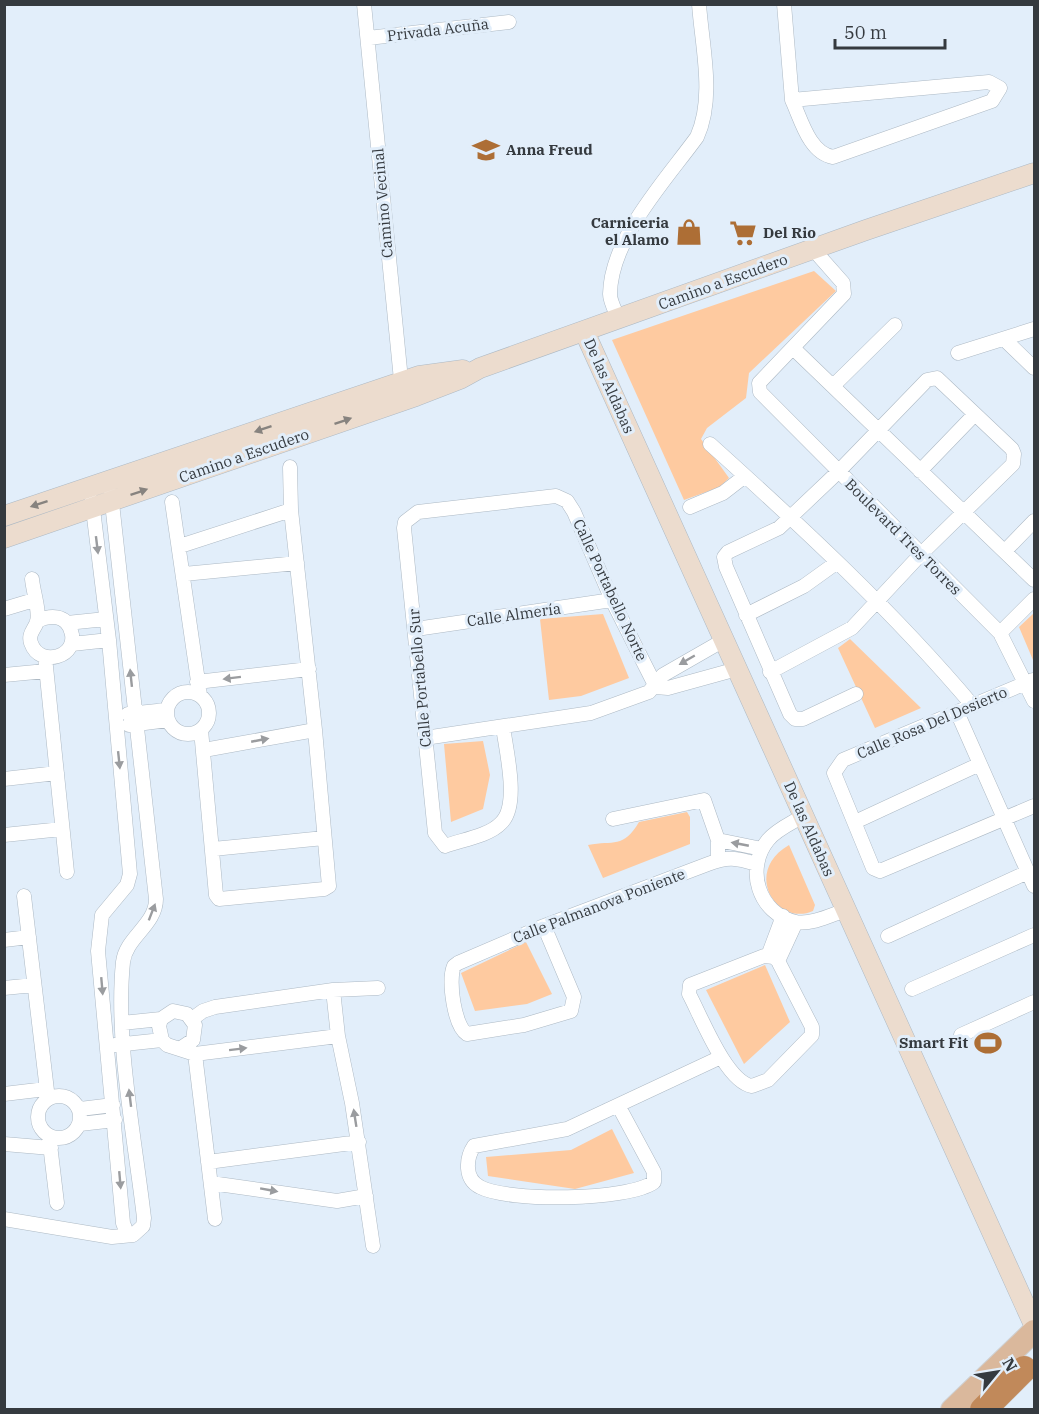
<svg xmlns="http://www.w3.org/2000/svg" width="1039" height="1414" font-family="'IBM Plex Serif',serif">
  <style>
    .green { fill: #fecaa0 }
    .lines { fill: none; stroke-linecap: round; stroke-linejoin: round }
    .street-casing { stroke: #adb9c4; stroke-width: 15 }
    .secondary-casing { stroke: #adb9c4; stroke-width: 21 }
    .primary-casing { stroke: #cfd0d1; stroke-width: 24 }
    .highway-casing { stroke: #cfd0d1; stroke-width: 27 }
    .street { stroke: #fff; stroke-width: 14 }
    .secondary { stroke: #ecdcce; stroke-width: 20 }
    .primary { stroke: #dab89c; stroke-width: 22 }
    .highway { stroke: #c1895a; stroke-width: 26 }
    .oneway { fill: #87837f }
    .oneway2 { fill: #9a9c9f }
    .labels { text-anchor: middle; stroke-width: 6; stroke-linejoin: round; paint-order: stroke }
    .street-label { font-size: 15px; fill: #353a3f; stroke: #e2eefa }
    .poi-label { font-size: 15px; font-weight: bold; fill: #353a3f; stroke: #e2eefa; text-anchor: start }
  </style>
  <rect width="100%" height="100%" fill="#e2eefa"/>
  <path class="green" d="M814 271 836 291 749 373 746 398 707 428 701 439 729 478 720 487 684 500 612 340Z
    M1034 613V660H1033L1019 627Z
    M603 614 629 678 581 696 549 700 540 619Z
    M850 639 921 708 875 728 838 648Z
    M483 741 490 775 483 809 451 822 444 744Z
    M687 812 690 817V844L603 878 588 845C614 840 623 849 639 822Z
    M789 845 815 905 813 911C777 927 742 872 789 845Z
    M526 942 552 994 527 1004 475 1011 461 973Z
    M765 965 790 1022 744 1064 706 990Z
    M612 1129 634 1173 575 1189 488 1176 486 1157 571 1150Z"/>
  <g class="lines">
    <defs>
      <path id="street" d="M364 4 402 390
        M784 4 792 100
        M368 38 509 22
        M989 82 1000 88 992 101 833 157C809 153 801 119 792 100Z
        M813 249 843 283 844 294 759 383 760 392 1000 633 1034 701
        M619 320C616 312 610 302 610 294 611 238 665 181 697 137 715 97 702 47 699 4
        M1004 339 1034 368
        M793 348 1034 580
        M958 353 1034 329
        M833 386 895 325
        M710 444C801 526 893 611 973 706
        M920 471 975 414
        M92 501 109 640 130 874 127 885 102 915 98 951 123 1223 126 1231 133 1235 143 1226 144 1218C135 1139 115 1041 123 962 126 937 156 925 156 899L111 494
        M172 502 200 695
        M690 507 723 493 745 476
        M180 546 291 510
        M1005 551 1034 521
        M184 574 297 563
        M32 579C33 591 40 611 37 622 34 630 28 634 31 643 40 669 80 656 71 631 66 614 50 615 37 621
        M4 609 34 600
        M746 615 804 586 836 563
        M67 623 106 619
        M416 629 612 600
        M1000 633 1034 599
        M72 644 109 640
        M45 657 67 872
        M770 672 852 628 921 554 1013 464 1014 454 1012 449 937 378 927 380 838 472 779 528 728 552 724 557 726 567 790 714 795 719H803L856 694
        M4 675 46 671
        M1033 680 843 760 834 773 873 868 880 871 1034 806
        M197 682 309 669
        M656 687 668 688 737 669
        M167 713a21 21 0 1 1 42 0a21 21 0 1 1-42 0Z
        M957 712 1034 886
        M128 714 167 710
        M129 725 168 720
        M503 727C506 750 520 806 501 823 489 836 461 840 445 846L435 833 404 528 405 522 418 512 556 496 567 501 574 512 612 600 656 687
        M201 730 216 895 219 899 324 889 329 886 315 730 291 510 290 467
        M425 738 591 713 649 692 663 675 724 640
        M204 750 315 730
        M4 779 57 773
        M803 816C792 823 777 829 768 840 745 868 758 914 796 922 811 925 831 915 846 910
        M613 819 704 800 718 840V858
        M855 822 980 764
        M4 835 62 829
        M718 840 762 849
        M213 849 324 838
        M24 896 48 1099
        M544 926 574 997 571 1011 524 1025 467 1034C454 1026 448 980 454 966L458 963 544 926 708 864C728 856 736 858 757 864
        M888 936 1028 872
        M4 940 29 937
        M764 956 774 957 778 961 812 1027V1035L768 1080 752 1086C726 1082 701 1016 689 994L690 985Z
        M768 956 783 916
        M778 961 796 922
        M4 988 34 985
        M912 989 1034 935
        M333 990 338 1036 352 1103 373 1246
        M192 1019 203 1011 215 1007 333 990 378 988
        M122 1023 161 1019
        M961 1035 1034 1002
        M115 1045 162 1040
        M181 1048 193 1040 195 1025 187 1014 173 1011 161 1019 159 1026 162 1040 167 1045 195 1054 338 1036
        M195 1054 215 1219
        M4 1094 46 1089
        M38 1117a21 21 0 1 1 42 0a21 21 0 1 1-42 0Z
        M619 1107 654 1172V1182C628 1201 508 1202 480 1187 464 1179 466 1158 474 1146L567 1129 721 1057
        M80 1109 113 1105
        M80 1124 115 1120
        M49 1136 57 1203
        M4 1144 51 1148
        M208 1162 359 1142
        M211 1183 337 1201 366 1196
        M4 1219 112 1237 133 1235"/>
      <path id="secondary" d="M585 333 1034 1325
        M4 516 419 376 463 370
        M4 538 416 396 460 379 480 368 866 230 1034 173"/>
      <path id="primary" d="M952 1410 1034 1331"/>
      <path id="highway" d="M983 1410 1024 1369"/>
    </defs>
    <use href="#street" class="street-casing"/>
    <use href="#secondary" class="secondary-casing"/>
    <use href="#primary" class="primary-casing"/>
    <use href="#highway" class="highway-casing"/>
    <use href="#street" class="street"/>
    <use href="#secondary" class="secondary"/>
    <use href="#primary" class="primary"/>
    <use href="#highway" class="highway"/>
  </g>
  <defs><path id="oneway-solid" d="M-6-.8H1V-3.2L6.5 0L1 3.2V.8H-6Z" transform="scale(1.5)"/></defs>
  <g class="oneway">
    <use href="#oneway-solid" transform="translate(343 421) rotate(-19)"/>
    <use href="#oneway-solid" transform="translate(263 429) rotate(161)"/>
    <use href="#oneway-solid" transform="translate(139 492) rotate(-19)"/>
    <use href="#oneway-solid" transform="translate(39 504) rotate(162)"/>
  </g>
  <g class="oneway2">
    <use href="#oneway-solid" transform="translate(97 545) rotate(83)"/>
    <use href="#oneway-solid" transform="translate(687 660) rotate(150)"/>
    <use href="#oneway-solid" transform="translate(131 678) rotate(-96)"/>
    <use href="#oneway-solid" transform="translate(232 678) rotate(173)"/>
    <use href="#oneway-solid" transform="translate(260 740) rotate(-11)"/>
    <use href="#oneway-solid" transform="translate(119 760) rotate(84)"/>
    <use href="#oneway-solid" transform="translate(740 844) rotate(-169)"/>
    <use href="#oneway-solid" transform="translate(152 912) rotate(-69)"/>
    <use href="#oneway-solid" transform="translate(102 986) rotate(85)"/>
    <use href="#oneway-solid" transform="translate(238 1049) rotate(-7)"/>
    <use href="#oneway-solid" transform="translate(130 1098) rotate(-97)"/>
    <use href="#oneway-solid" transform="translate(355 1118) rotate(-99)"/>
    <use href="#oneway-solid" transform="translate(120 1180) rotate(85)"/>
    <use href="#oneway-solid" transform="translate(269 1190) rotate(10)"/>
  </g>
  <defs>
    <symbol id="school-bare" viewBox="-9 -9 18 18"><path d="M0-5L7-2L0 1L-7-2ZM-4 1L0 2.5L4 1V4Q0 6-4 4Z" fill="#ad6e35" stroke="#e2eefa" stroke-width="2.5" paint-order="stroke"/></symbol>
    <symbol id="shop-bare" viewBox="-9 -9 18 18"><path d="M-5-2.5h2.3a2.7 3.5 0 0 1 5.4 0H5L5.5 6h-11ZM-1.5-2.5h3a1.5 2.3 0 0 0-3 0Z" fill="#ad6e35" stroke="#e2eefa" stroke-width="2.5" paint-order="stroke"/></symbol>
    <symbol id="supermarket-bare" viewBox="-9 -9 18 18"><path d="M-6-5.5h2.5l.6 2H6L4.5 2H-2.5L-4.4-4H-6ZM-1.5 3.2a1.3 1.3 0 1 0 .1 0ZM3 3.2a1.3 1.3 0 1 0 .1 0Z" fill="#ad6e35" stroke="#e2eefa" stroke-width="2.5" paint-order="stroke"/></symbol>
    <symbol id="stadium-bare" viewBox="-9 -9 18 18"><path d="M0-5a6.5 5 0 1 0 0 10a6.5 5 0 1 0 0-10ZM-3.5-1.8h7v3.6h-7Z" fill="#ad6e35" stroke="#e2eefa" stroke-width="2.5" paint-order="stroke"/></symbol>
  </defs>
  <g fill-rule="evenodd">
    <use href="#school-bare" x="467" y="131" width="38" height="38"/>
    <use href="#shop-bare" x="670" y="213" width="38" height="38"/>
    <use href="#supermarket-bare" x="724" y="214" width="38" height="38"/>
    <use href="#stadium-bare" x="969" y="1024" width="38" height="38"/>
  </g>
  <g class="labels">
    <g class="street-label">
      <text transform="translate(438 30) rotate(-7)" y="5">Privada Acuña</text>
      <text transform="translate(383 203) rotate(-95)" y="5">Camino Vecinal</text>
      <text transform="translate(723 282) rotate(-20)" y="5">Camino a Escudero</text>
      <text transform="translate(609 386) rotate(66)" y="5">De las Aldabas</text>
      <text transform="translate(244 456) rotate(-19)" y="5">Camino a Escudero</text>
      <text transform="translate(903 537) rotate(45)" y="5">Boulevard Tres Torres</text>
      <text transform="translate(610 590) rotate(65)" y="5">Calle Portabello Norte</text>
      <text transform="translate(514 615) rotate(-8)" y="5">Calle Almería</text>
      <text transform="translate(420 678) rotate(-95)" y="5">Calle Portabello Sur</text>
      <text transform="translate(932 723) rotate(-23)" y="5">Calle Rosa Del Desierto</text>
      <text transform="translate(809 829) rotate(66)" y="5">De las Aldabas</text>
      <text transform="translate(599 906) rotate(-21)" y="5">Calle Palmanova Poniente</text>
    </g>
    <g class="poi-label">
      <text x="506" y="155">Anna Freud</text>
      <text x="669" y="228" text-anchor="end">Carniceria<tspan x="669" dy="17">el Alamo</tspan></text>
      <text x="763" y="238">Del Rio</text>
      <text x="968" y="1048" text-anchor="end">Smart Fit</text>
    </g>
  </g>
  <rect width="1039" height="1414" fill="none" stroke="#353a3f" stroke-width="12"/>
  <g transform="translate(997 1372) rotate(60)" stroke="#e2eefa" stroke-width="4.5" paint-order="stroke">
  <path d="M0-4.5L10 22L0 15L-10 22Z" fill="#353a3f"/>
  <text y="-9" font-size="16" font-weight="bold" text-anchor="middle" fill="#353a3f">N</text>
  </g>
  <path d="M835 39v9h110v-9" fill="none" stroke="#353a3f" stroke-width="3"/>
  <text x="844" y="39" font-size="18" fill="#353a3f" stroke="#e2eefa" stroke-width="4.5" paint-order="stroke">50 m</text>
</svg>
